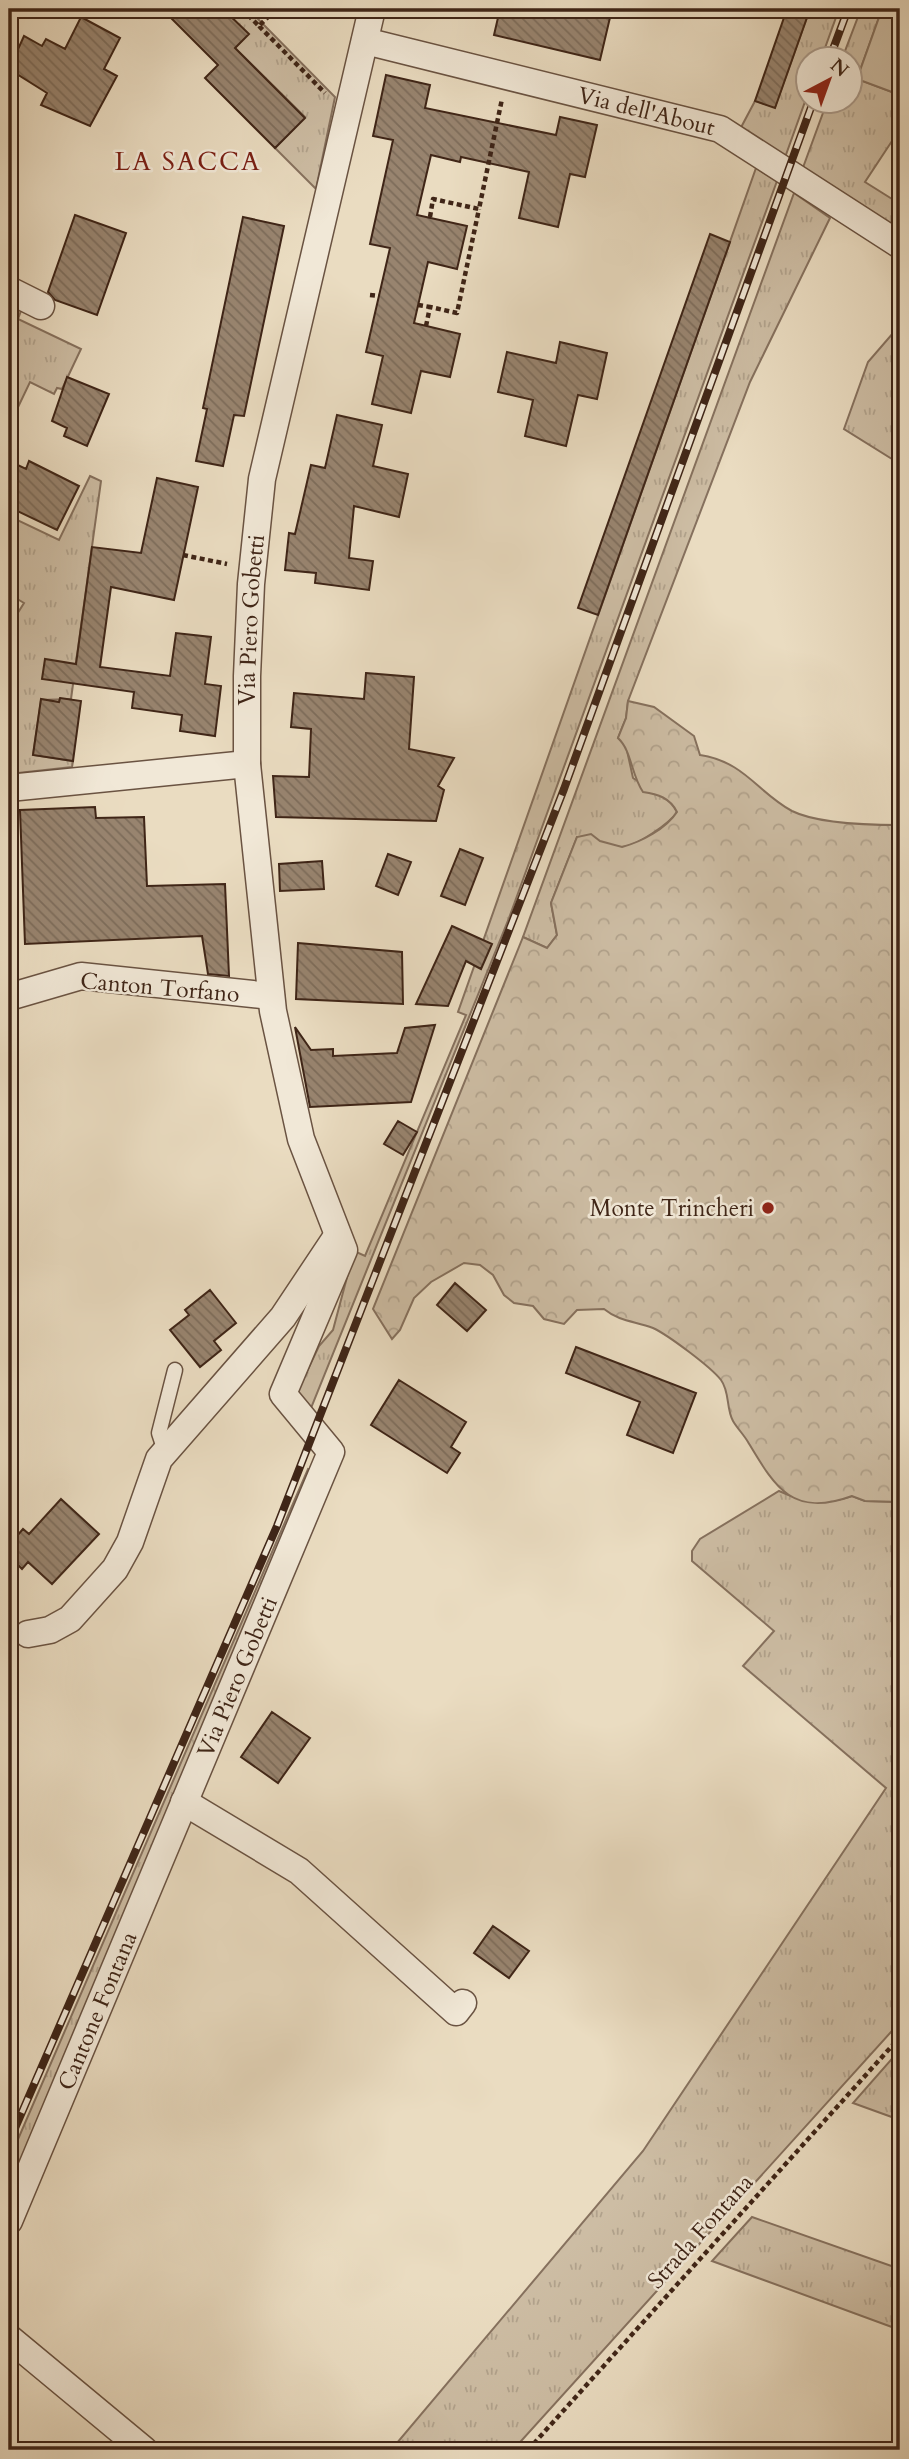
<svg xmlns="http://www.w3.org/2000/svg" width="909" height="2459" font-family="Cardo,serif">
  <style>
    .grass { fill: url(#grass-tufts); stroke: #86715e; stroke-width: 2 }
    .forest { fill: url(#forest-crowns); stroke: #86715e; stroke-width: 2 }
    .pitch { fill: #cdbda4; stroke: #86715e; stroke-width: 2 }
    .building { fill: url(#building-back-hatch); stroke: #3f2517; stroke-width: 2 }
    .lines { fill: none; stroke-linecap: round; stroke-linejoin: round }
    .service-casing { stroke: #6a5342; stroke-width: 17 }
    .minor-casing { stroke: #6a5342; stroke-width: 29 }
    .path { stroke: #3f2517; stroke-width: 4.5; stroke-dasharray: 5 3.5; stroke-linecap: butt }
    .service { stroke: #f1e8d7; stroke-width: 14 }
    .minor { stroke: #f1e8d7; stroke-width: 26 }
    .rail-casing { stroke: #3f2517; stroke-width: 8 }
    .rail { stroke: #f1e8d7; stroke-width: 5; stroke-dasharray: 16; stroke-linecap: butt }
    .poi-dot { fill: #8f2418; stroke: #f1e8d7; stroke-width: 2.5 }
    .labels { text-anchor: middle; stroke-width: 5; stroke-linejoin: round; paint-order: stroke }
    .street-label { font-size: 23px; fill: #3f2517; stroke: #f1e8d7 }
    .poi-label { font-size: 23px; fill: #3f2517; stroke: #f1e8d7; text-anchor: end }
    .quarter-label { font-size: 26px; letter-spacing: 2px; fill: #7a1f14; stroke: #f1e8d7 }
  </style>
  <defs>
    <pattern id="grass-tufts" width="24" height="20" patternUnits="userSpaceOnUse" patternTransform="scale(1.75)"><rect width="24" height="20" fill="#cdbda4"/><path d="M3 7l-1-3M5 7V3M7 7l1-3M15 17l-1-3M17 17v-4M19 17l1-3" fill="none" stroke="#b1a28c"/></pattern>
    <pattern id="forest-crowns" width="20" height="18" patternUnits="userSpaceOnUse" patternTransform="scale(1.75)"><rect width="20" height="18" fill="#cdbda4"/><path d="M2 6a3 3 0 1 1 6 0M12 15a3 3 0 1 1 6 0" fill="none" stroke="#b1a28c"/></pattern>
    <pattern id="building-back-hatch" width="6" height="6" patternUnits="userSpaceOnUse" patternTransform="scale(1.75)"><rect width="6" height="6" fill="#98846f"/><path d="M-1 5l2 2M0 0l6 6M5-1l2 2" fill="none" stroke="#7d6c5a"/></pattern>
  </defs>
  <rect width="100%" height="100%" fill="#eadcc1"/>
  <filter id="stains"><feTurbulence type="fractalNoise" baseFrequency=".00286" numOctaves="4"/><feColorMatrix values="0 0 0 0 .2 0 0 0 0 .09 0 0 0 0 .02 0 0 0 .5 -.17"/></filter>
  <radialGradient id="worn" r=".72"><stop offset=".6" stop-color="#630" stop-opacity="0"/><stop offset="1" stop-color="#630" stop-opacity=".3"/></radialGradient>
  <path class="grass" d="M223 9H267L258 19 335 97 316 189 275 148 305 117 235 48 248 34Z
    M810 9H839L821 59 808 60 807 96 783 163 737 135 755 101 775 107Z
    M861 9H882L857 79 900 95V145L892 141 865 182 900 204V233L801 173 827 102H850V60L842 59Z
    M756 168 777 181 509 918 311 1408 301 1399 298 1390 319 1346 333 1330 354 1251 365 1256 466 1015 458 1012Z
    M794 193 830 218 750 382 628 701 626 718 618 738 626 746 633 778 672 803 677 812C670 823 636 847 621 847 608 847 591 839 577 837L551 903 557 935 547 948 523 937Z
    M9 302 22 308 18 319 81 349 62 389 57 388 54 394 30 382 9 426Z
    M900 325V464L844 429 868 362Z
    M90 476 101 481 71 699 41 700 33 755 73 761 72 767 9 774V627L24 603 9 594V516L59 540Z
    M308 1469 314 1472 9 2194V2160Z
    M779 1491C802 1502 827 1505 852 1496L865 1501 900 1502V2022L513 2450H391L643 2151 886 1788 743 1666 774 1631 692 1561V1551L700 1539Z
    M900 2049V2120L853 2103 898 2052Z
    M752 2217 900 2269V2330L712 2261Z"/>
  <path class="forest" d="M628 701 654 707 694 736 700 755C745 762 757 792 792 811 818 824 871 825 900 825V1502L865 1501 852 1496C792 1518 775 1487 748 1442 744 1435 737 1428 733 1421 726 1409 730 1392 721 1380 711 1367 668 1335 653 1328 635 1321 620 1322 604 1309L577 1310 564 1324 544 1319 533 1306 514 1303 504 1295 493 1275 480 1265 464 1263 431 1282 414 1298 400 1330 392 1339 373 1309 523 937 547 948 557 935 551 903 577 837 591 834 600 841 622 847C641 842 666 829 677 812 670 798 658 794 643 792 631 775 632 751 618 738L626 718Z"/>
  <path class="pitch" d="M882 9H900V95L857 79Z"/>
  <path class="building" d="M162 9H223L249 34 235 48 305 118 275 148 205 78 218 65Z
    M500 9H612L600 60 494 35Z
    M787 9H810L775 108 755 101Z
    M81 17 120 38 104 69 117 76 90 126 41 105 47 93 9 69 24 36 42 46 46 39 65 49Z
    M386 75 430 85 425 108 556 135 560 117 597 125 585 177 570 174 558 227 519 218 529 172 461 157 460 162 431 155 417 215 467 226 457 269 428 262 414 323 460 334 450 377 421 371 411 413 372 404 383 356 366 352 390 248 370 244 393 140 373 136Z
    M75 215 126 233 97 315 55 300 48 292Z
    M243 217 284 226 244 416 234 415 223 466 196 461 207 409 203 408Z
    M710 234 730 242 598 615 578 608Z
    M560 342 607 353 597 399 578 395 566 446 525 436 533 400 498 392 507 352 556 363Z
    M67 377 109 394 87 446 64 436 67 428 52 421Z
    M337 415 382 425 373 466 408 474 399 517 354 506 349 558 373 561 369 590 315 583 316 573 285 570 289 533 295 534 311 465 325 468Z
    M9 461 26 469 29 461 79 486 57 530 9 507Z
    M157 478 198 487 174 600 111 587 100 667 170 676 176 633 211 637 205 684 221 686 215 736 180 731 182 715 132 708 134 692 42 679 45 659 76 664 92 547 141 553Z
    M366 673 414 677 409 749 454 758 438 786 444 790 436 821 276 817 273 776 309 777 311 729 291 727 294 693 364 699Z
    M60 698 81 701 73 761 33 755 41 699 59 702Z
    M95 807 96 818 144 817 147 886 225 884 229 976 208 974 202 936 25 944 20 810Z
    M460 849 483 858 465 905 441 896Z
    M388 854 411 862 398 895 376 886Z
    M322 861 324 889 280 891 279 864Z
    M452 926 492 944 481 969 466 961 448 1006 416 1004Z
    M298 943 402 952 403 1004 296 999Z
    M435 1025 411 1102 310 1107 295 1027 311 1050 333 1049V1056L397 1053 405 1028Z
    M398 1121 417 1132 403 1155 384 1144Z
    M455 1283 486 1310 467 1331 437 1305Z
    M210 1290 236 1323 214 1341 221 1350 200 1367 170 1330 189 1315 185 1310Z
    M576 1347 696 1393 673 1453 627 1435 640 1402 566 1373Z
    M399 1380 466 1422 451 1447 460 1453 447 1473 371 1425Z
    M61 1499 99 1534 52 1584 28 1562 22 1569 9 1556V1545L23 1529 29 1534Z
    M272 1712 310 1738 278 1783 241 1757Z
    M493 1926 529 1951 509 1978 474 1953Z"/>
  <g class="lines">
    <defs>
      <path id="service" d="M165 1451 159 1433 175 1370"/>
      <g id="minor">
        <path id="s1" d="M365 41 720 129 900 245"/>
        <path d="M9 290 41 306"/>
        <path d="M9 788 247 764"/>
        <path d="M9 997 81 976 271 996"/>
        <path d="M28 1634 50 1630 70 1619 115 1569 130 1542 159 1459 283 1317 337 1236"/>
        <path d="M184 1802 299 1871 456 2012 463 2003"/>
        <path id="s2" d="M9 2221 331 1452 283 1394 344 1250 301 1139 273 1011 247 764V676L251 584 262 479 372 9"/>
        <path d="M9 2338 144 2450"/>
      </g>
    </defs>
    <use href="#service" class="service-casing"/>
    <use href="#minor" class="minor-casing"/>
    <path class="path" d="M242 9 259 26 276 9
      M259 26 325 93
      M430 217 433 199 479 209 502 99
      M370 295 379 296
      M418 305 430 307
      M426 326 430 307 457 313 479 209
      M183 555 227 564
      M528 2450 900 2037"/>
    <use href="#service" class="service"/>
    <use href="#minor" class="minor"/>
    <defs>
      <path id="rail" d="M829 60 848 9
        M9 2142 277 1526 564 789 813 102"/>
    </defs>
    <use href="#rail" class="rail-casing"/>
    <use href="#rail" class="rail"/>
  </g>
  <circle class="poi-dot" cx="768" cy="1208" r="7"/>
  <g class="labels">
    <g class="street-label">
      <text dy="8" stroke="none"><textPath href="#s1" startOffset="290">Via dell'About</textPath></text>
      <text dy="8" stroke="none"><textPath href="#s2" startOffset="1708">Via Piero Gobetti</textPath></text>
      <text transform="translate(160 987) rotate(5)" y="8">Canton Torfano</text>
      <text dy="8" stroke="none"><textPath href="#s2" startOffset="590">Via Piero Gobetti</textPath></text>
      <text dy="8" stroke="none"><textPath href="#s2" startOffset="228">Cantone Fontana</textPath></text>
      <text transform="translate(700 2231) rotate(-48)" y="8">Strada Fontana</text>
    </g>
    <g class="poi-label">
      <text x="754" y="1216">Monte Trincheri</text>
    </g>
    <g class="quarter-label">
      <text x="188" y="170">LA SACCA</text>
    </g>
  </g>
  <rect width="909" height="2459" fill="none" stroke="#eadcc1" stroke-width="35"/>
  <rect x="10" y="10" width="888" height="2438" fill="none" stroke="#3f2517" stroke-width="3.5"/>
  <rect x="18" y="18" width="874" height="2424" fill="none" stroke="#3f2517" stroke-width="2"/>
  <g transform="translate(829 80) rotate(41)"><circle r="33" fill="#f1e8d7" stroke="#aa9a8a" stroke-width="2"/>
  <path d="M0-5L12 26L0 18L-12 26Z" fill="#8f2418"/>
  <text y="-10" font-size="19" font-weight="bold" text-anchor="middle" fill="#3f2517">N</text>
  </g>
  <rect width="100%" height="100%" filter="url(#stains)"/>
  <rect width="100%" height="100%" fill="url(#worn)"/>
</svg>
